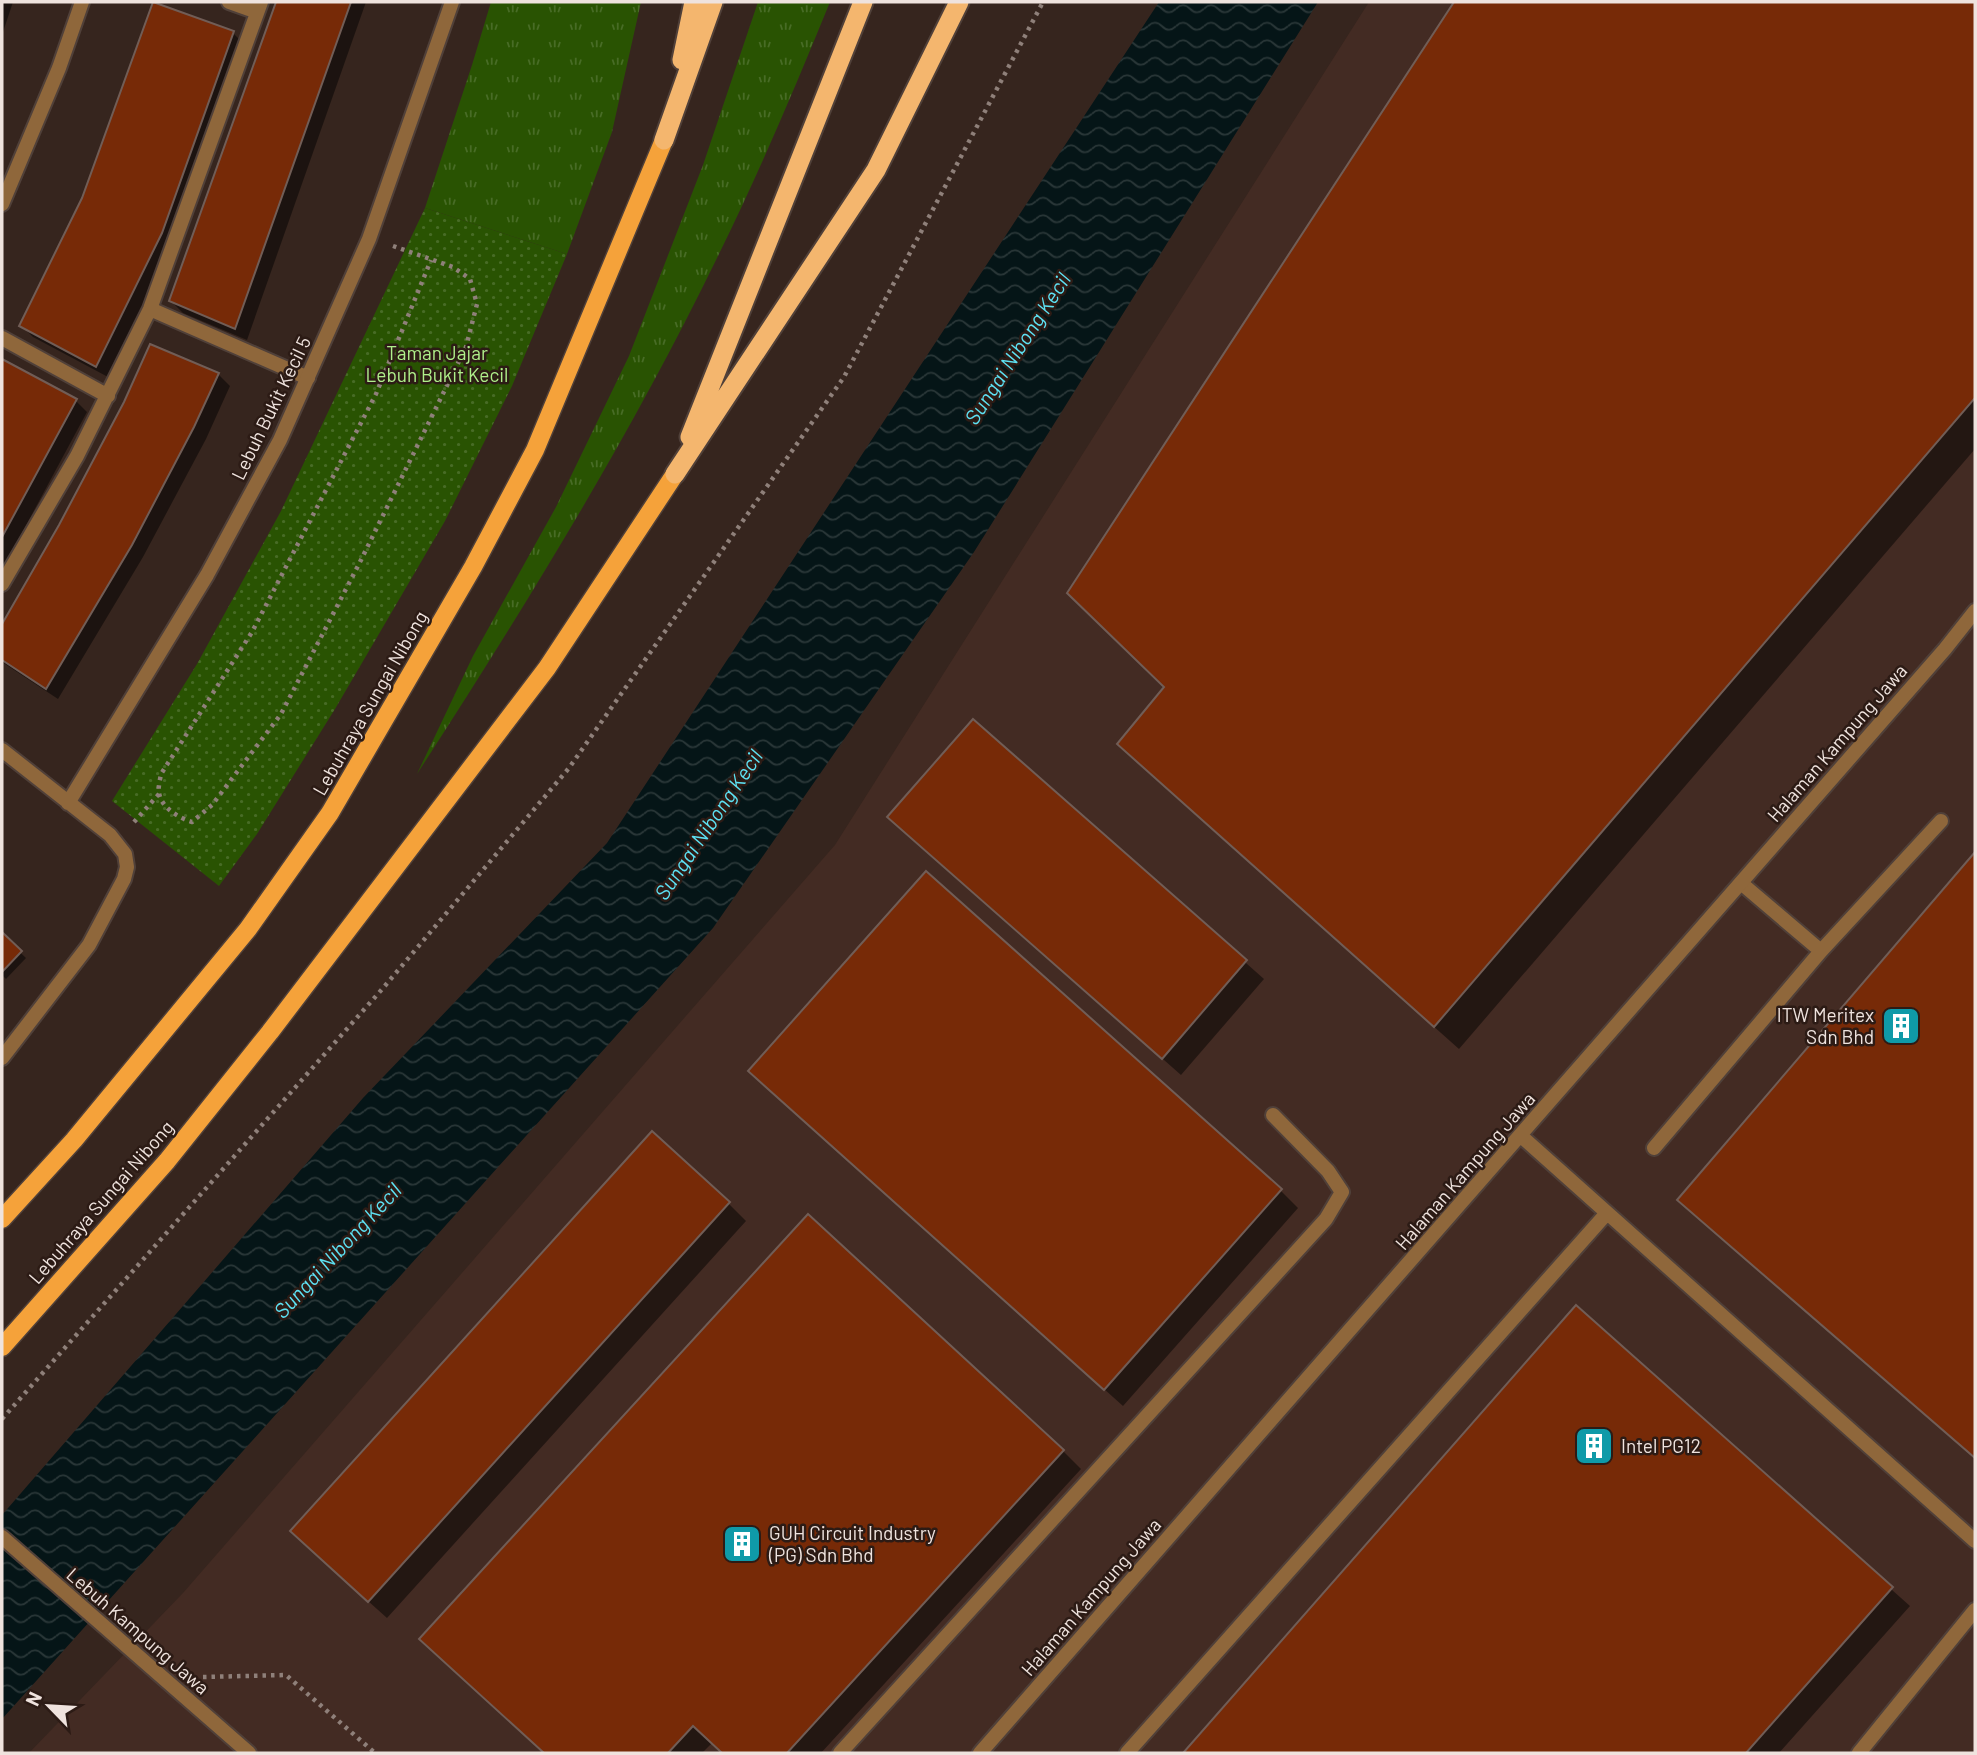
<svg xmlns="http://www.w3.org/2000/svg" width="1977" height="1755" font-family="Barlow,sans-serif">
  <style>
    .built { fill: #432b23 }
    .grass { fill: url(#grass-tufts) }
    .park { fill: url(#park-dots) }
    .water { fill: url(#water-waves) }
    .shadow { fill: #0007 }
    .building { fill: #772a07; stroke: #715d56; stroke-width: 2 }
    .lines { fill: none; stroke-linecap: round; stroke-linejoin: round }
    .service-casing { stroke: #504039; stroke-width: 18 }
    .minor-casing { stroke: #504039; stroke-width: 18 }
    .tertiary-casing { stroke: #504039; stroke-width: 18 }
    .primary-casing { stroke: #504039; stroke-width: 21 }
    .trunk-casing { stroke: #504039; stroke-width: 23 }
    .path { stroke: #8f807a; stroke-width: 4.5; stroke-dasharray: 3.5 5; stroke-linecap: butt }
    .service { stroke: #8f673b; stroke-width: 14 }
    .minor { stroke: #8f673b; stroke-width: 14 }
    .tertiary { stroke: #8f673b; stroke-width: 14 }
    .primary { stroke: #f5a23a; stroke-width: 18 }
    .trunk { stroke: #f4b66e; stroke-width: 19 }
    .labels { text-anchor: middle; stroke-width: 5; stroke-linejoin: round; paint-order: stroke }
    .park-label { font-size: 19px; fill: #afef8a; stroke: #2c1b15 }
    .street-label { font-size: 19px; fill: #efe3de; stroke: #2c1b15 }
    .poi-label { font-size: 19px; fill: #efe3de; stroke: #2c1b15; text-anchor: start }
    .water-label { font-size: 21px; font-style: italic; fill: #5de1f3; stroke: #2c1b15 }
  </style>
  <defs>
    <pattern id="grass-tufts" width="24" height="20" patternUnits="userSpaceOnUse" patternTransform="scale(1.75)"><rect width="24" height="20" fill="#295302"/><path d="M3 7l-1-3M5 7V3M7 7l1-3M15 17l-1-3M17 17v-4M19 17l1-3" fill="none" stroke="#486c26"/></pattern>
    <pattern id="park-dots" width="8" height="8" patternUnits="userSpaceOnUse" patternTransform="scale(1.75)"><rect width="8" height="8" fill="#295302"/><path d="M2 2h.1M6 6h.1" fill="none" stroke="#486c26" stroke-width="1.8" stroke-linecap="round"/></pattern>
    <pattern id="water-waves" width="16" height="10" patternUnits="userSpaceOnUse" patternTransform="scale(1.75)"><rect width="16" height="10" fill="#051517"/><path d="M0 5q4-4 8 0t8 0" fill="none" stroke="#2a3738"/></pattern>
  </defs>
  <rect width="100%" height="100%" fill="#36251e"/>
  <path class="built" d="M1369 2H1975V1753H29L183 1593 835 845Z"/>
  <path class="grass" d="M491 2H641L612 132 567 254 425 208 472 65Z
    M758 2H830C795 88 758 175 717 258 630 437 525 607 417 774L473 656 556 507 629 356 703 165Z"/>
  <path class="park" d="M425 208 567 254 512 386 445 521 335 709 257 834 219 886 112 801 197 664 281 511Z"/>
  <path class="water" d="M1159 2H1318L974 552 713 928 2 1719V1515L363 1098 607 843Z"/>
  <path class="shadow" d="M2 2H13L2 35Z
    M278 2H366L247 340 183 313 171 301Z
    M1456 2H1975V449L1459 1049 1143 768 1119 744 1166 687 1069 593Z
    M155 3 233 33 245 45 173 245 108 377 33 337 21 325 84 199Z
    M2 361 76 401 87 412 2 570Z
    M218 374 230 386 206 439 143 557 58 699 2 662V627L61 525Z
    M973 721 1264 979 1181 1075 889 817Z
    M1975 855V1458L1680 1200Z
    M2 935 26 958 6 979 2 975Z
    M750 1071 1280 1190 1298 1208 1123 1406Z
    M728 1203 746 1221 387 1618 310 1549Z
    M1576 1308 1910 1606 1779 1753H1185Z
    M1063 1451 1081 1469 821 1753H723L712 1743 702 1753H545L439 1657Z"/>
  <path class="building" d="M153 2 234 31 162 233 96 367 19 326 82 198Z
    M276 2H351L235 329 169 301Z
    M1454 2H1975V398L1434 1027 1117 744 1164 687 1067 593Z
    M150 344 219 373 194 427 132 545 46 689 2 660V624L59 525 124 402Z
    M2 359 77 399 2 537Z
    M973 719 1247 960 1162 1059 887 817Z
    M1975 852V1458L1677 1200Z
    M926 871 1282 1189 1104 1390 748 1071Z
    M2 932 22 951 2 972Z
    M652 1131 730 1202 368 1602 290 1531Z
    M808 1214 1064 1450 787 1753H722L693 1726 668 1753H544L419 1639Z
    M1576 1305 1893 1587 1746 1753H1183Z"/>
  <g class="lines">
    <defs>
      <path id="service" d="M229 2 257 12
        M150 309 308 378
        M2 338 108 396
        M2 584 77 456 150 309 261 2
        M1741 883 1821 951 1941 821
        M1654 1148 1821 951
        M840 1753 1326 1219 1342 1192 1328 1171 1273 1115"/>
      <path id="minor" d="M2 204 59 68 82 2
        M2 750 110 835 125 854 127 867 124 879 89 945 2 1058
        M68 803 207 575 280 440 369 239 452 2
        M1521 1136 1975 1541
        M980 1753 1945 649 1975 611
        M1127 1753 1607 1213
        M1859 1753 1975 1610"/>
      <path id="tertiary" d="M2 1537 249 1753"/>
      <path id="primary" d="M2 1219 74 1140 248 929 330 813 473 567 535 450 664 140
        M2 1347 167 1161 270 1032 547 668 675 474"/>
      <path id="trunk" d="M682 60 694 2
        M664 140 713 2
        M690 437 863 2
        M675 474 876 170 959 2"/>
    </defs>
    <use href="#service" class="service-casing"/>
    <use href="#minor" class="minor-casing"/>
    <use href="#tertiary" class="tertiary-casing"/>
    <use href="#primary" class="primary-casing"/>
    <use href="#trunk" class="trunk-casing"/>
    <path class="path" d="M393 246 453 267 470 279 477 304 466 347 359 564 281 714 212 805 192 822C179 818 160 807 159 792 158 787 160 780 161 774L252 632 376 394 431 260
      M134 822 159 794
      M2 1419 384 987 569 768 844 377 1043 2
      M203 1677 286 1675 375 1753"/>
    <use href="#service" class="service"/>
    <use href="#minor" class="minor"/>
    <use href="#tertiary" class="tertiary"/>
    <use href="#primary" class="primary"/>
    <use href="#trunk" class="trunk"/>
  </g>
  <defs>
    <symbol id="building-square" viewBox="-11 -11 22 22"><rect x="-9" y="-9" width="18" height="18" rx="4" fill="#0f9aa8" stroke="#2c1b15"/><path d="M-4-6H4V6H1V3H-1V6H-4ZM-2.5-4.3h1.7v1.8h-1.7ZM.8-4.3h1.7v1.8H.8ZM-2.5-1h1.7V.8h-1.7ZM.8-1h1.7V.8H.8Z" fill="#fff"/></symbol>
  </defs>
  <g fill-rule="evenodd">
    <use href="#building-square" x="1879" y="1004" width="44" height="44"/>
    <use href="#building-square" x="1572" y="1424" width="44" height="44"/>
    <use href="#building-square" x="720" y="1522" width="44" height="44"/>
  </g>
  <g class="labels">
    <g class="park-label">
      <text x="437" y="360">Taman Jajar<tspan x="437" dy="22">Lebuh Bukit Kecil</tspan></text>
    </g>
    <g class="street-label">
      <text transform="translate(271 408) rotate(-64)" y="7">Lebuh Bukit Kecil 5</text>
      <text transform="translate(370 703) rotate(-60)" y="7">Lebuhraya Sungai Nibong</text>
      <text transform="translate(1837 743) rotate(-49)" y="7">Halaman Kampung Jawa</text>
      <text transform="translate(1465 1171) rotate(-49)" y="7">Halaman Kampung Jawa</text>
      <text transform="translate(101 1202) rotate(-49)" y="7">Lebuhraya Sungai Nibong</text>
      <text transform="translate(1091 1597) rotate(-49)" y="7">Halaman Kampung Jawa</text>
      <text transform="translate(138 1631) rotate(41)" y="7">Lebuh Kampung Jawa</text>
    </g>
    <g class="poi-label">
      <text x="1874" y="1022" text-anchor="end">ITW Meritex<tspan x="1874" dy="22">Sdn Bhd</tspan></text>
      <text x="1621" y="1453">Intel PG12</text>
      <text x="769" y="1540">GUH Circuit Industry<tspan x="769" dy="22">(PG) Sdn Bhd</tspan></text>
    </g>
    <g class="water-label">
      <text transform="translate(1018 349) rotate(-57)" y="7">Sungai Nibong Kecil</text>
      <text transform="translate(709 825) rotate(-56)" y="7">Sungai Nibong Kecil</text>
      <text transform="translate(338 1251) rotate(-47)" y="7">Sungai Nibong Kecil</text>
    </g>
  </g>
  <rect width="1977" height="1755" fill="none" stroke="#efe3de" stroke-width="7"/>
  <g transform="translate(49 1706) rotate(295)" stroke="#2c1b15" stroke-width="5" paint-order="stroke">
  <path d="M0-5L12 26L0 18L-12 26Z" fill="#efe3de"/>
  <text y="-10" font-size="19" font-weight="bold" text-anchor="middle" fill="#efe3de">N</text>
  </g>
</svg>
